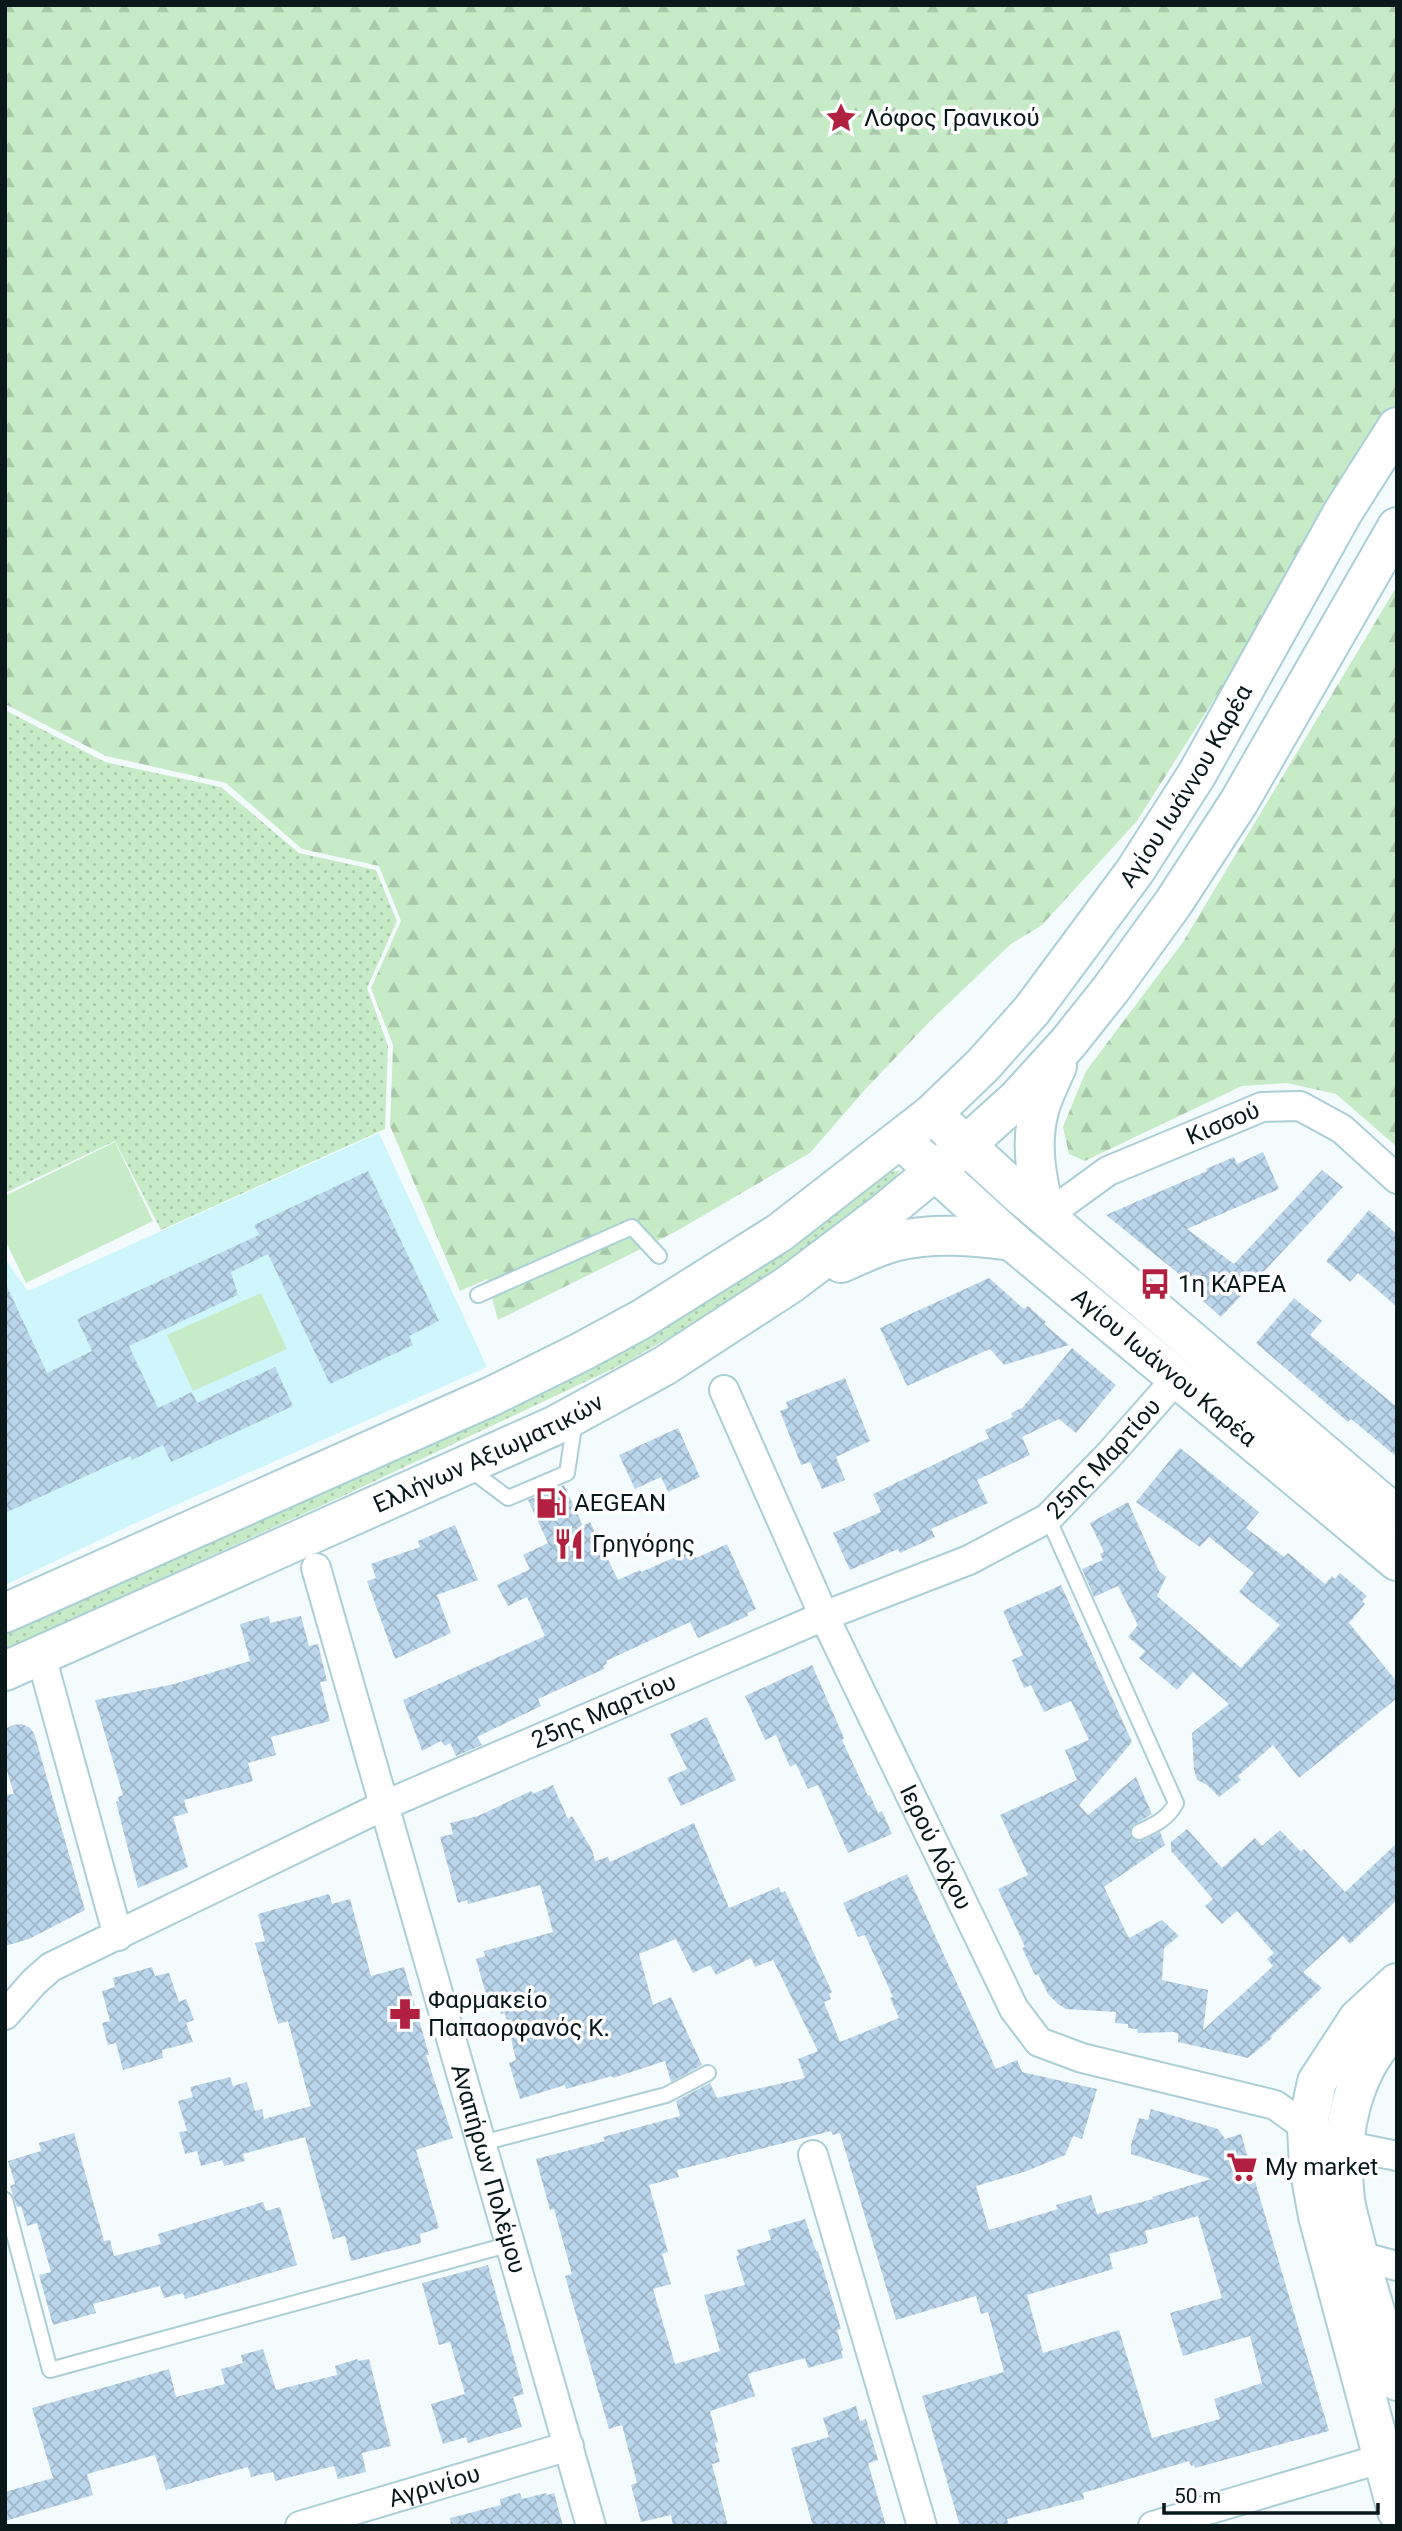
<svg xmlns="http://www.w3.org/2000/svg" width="1402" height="2531" font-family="Roboto,sans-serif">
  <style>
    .built { fill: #d0f6fd }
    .grass { fill: url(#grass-dots) }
    .forest { fill: url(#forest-firs) }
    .pitch { fill: #c7ebc7 }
    .building { fill: url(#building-cross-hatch); fill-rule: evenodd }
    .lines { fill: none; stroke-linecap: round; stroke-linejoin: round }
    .lane-casing { stroke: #aacfd6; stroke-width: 18 }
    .street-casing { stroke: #aacfd6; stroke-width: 32 }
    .secondary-casing { stroke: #aacfd6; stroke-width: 42 }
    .primary-casing { stroke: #aacfd6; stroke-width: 42 }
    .lane { stroke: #fff; stroke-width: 14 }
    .street { stroke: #fff; stroke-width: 28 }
    .secondary { stroke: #fff; stroke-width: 38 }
    .primary { stroke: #fff; stroke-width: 38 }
    .labels { text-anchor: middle; stroke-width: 7; stroke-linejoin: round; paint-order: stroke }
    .poi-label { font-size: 24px; fill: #09181a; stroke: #fff; text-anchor: start }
    .street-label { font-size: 24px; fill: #09181a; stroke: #fff }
  </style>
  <defs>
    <pattern id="grass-dots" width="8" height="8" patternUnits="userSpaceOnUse" patternTransform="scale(1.75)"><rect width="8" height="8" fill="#c7ebc7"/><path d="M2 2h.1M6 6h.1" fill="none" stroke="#aac9aa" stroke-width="1.8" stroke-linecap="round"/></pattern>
    <pattern id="forest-firs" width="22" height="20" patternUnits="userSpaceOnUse" patternTransform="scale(1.75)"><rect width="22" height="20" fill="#c7ebc7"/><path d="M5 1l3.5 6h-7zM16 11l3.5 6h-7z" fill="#aac9aa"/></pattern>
    <pattern id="building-cross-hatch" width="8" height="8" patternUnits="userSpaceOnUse" patternTransform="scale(1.75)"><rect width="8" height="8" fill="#bbd5ea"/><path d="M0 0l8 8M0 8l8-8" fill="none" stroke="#9fb6c8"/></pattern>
  </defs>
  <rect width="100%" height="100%" fill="#f4fbfd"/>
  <path class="built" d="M379 1133 487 1367 131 1525 5 1585V1259L28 1291Z"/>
  <path class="grass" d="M5 710 105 762 221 787 299 853 376 870 397 921 367 988 388 1046 385 1129 161 1230 115 1141 5 1193Z
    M900 1170 895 1178 785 1264 721 1308 623 1364 343 1496 5 1649V1631L884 1174Z"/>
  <path class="forest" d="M5 5H1397V404L1315 527 1234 668 1137 821 1042 925 1011 944 931 1020 861 1094 810 1153 675 1232 498 1320 487 1279 460 1291 390 1126 393 1045 371 988 401 921 379 866 302 849 226 783 106 756 5 704Z
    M1397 586V1147L1336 1094 1287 1083 1242 1086 1085 1161 1069 1154 1063 1127 1086 1071 1183 942Z"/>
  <path class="pitch" d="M115 1142 153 1221 26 1283 5 1240V1196Z
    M261 1293 287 1349 193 1391 167 1335Z"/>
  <path class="building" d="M1263 1152 1279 1189 1187 1229 1234 1264 1322 1170 1343 1187 1221 1317 1201 1299 1205 1295 1106 1215 1207 1171 1206 1169 1234 1157 1237 1164Z
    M368 1171 439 1321 409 1336 413 1345 330 1384 268 1254 231 1272 238 1295 129 1346 158 1408 192 1392 197 1403 275 1367 293 1406 171 1462 163 1445 132 1460 130 1456 5 1513V1282L47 1373 92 1351 77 1319 259 1235 254 1225Z
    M1369 1210 1397 1234V1307L1358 1273 1350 1282 1326 1261Z
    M989 1278 1024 1309 1028 1306 1046 1322 1044 1324 1069 1345 1004 1365 990 1349 907 1386 880 1328Z
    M1294 1298 1322 1321 1310 1335 1397 1407V1457L1351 1419 1348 1422 1256 1343Z
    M1072 1348 1116 1385 1076 1433 1059 1419 1022 1437 1030 1455 977 1480 988 1503 931 1529 935 1537 900 1553 898 1549 850 1570 833 1533 881 1512 873 1494 989 1438 985 1430 1013 1417 1011 1413 1022 1408Z
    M845 1378 870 1441 836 1457 845 1480 822 1489 810 1462 801 1465 780 1411 788 1408 786 1402Z
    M678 1428 700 1477 668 1492 661 1477 635 1489 619 1455Z
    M1180 1448 1259 1512 1246 1528 1284 1557 1288 1553 1325 1584 1332 1576 1335 1579 1340 1573 1367 1596 1362 1601 1365 1604 1349 1623 1397 1682V1698L1299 1778 1273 1745 1238 1776 1241 1780 1219 1797 1207 1785 1197 1780 1194 1770 1192 1733 1229 1704 1193 1672 1177 1690 1139 1658 1145 1651 1128 1637 1138 1625 1118 1586 1094 1597 1082 1569 1103 1560 1100 1554 1104 1552 1090 1523 1128 1502 1159 1571 1166 1577 1157 1596 1241 1668 1280 1625 1239 1592 1254 1573 1209 1537 1200 1547 1136 1502Z
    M564 1485 583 1526 590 1522 618 1580 640 1570 641 1572 692 1550 696 1558 727 1544 756 1609 747 1613 748 1616 698 1638 690 1622 606 1661 607 1664 603 1666 604 1669 538 1699 541 1706 477 1737 482 1745 456 1756 450 1743 445 1746 441 1741 422 1751 403 1700 545 1636 527 1597 508 1606 497 1585 530 1569 523 1555 548 1543 528 1500Z
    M455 1525 478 1580 437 1595 451 1633 395 1659 367 1581 376 1578 371 1564 420 1547 418 1541Z
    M1061 1585 1132 1742 1079 1805 1088 1815 1136 1777 1152 1814 1132 1826 1130 1835 1139 1842 1160 1832 1165 1845 1104 1887 1129 1938 1162 1920 1179 1936 1164 1948 1162 1980 1208 1990 1203 2030 1273 1966 1267 1959 1274 1953 1237 1911 1222 1924 1205 1906 1213 1899 1171 1851V1842L1187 1829 1222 1868 1255 1838 1262 1846 1280 1830 1301 1852 1304 1849 1345 1892 1397 1843V1900L1350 1944 1343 1936 1303 1972 1322 1988 1271 2036 1272 2038 1248 2058 1178 2042V2034L1174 2032 1138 2033 1137 2029 1128 2028V2024L1115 2023 1116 2012 1066 2009 1058 2004 1048 1994 1038 1974 1035 1975 1022 1948 1025 1947 998 1889 1028 1875 1000 1815 1077 1780 1065 1750 1089 1740 1071 1701 1044 1712 1031 1685 1024 1688 1012 1660 1023 1655 1003 1611Z
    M269 1616 270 1623 301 1616 309 1646 318 1644 327 1681 320 1682 330 1721 271 1737 276 1755 248 1763 253 1781 184 1800 188 1813 173 1817 188 1867 138 1888 116 1802 119 1801 118 1797 123 1795 95 1700 174 1684 250 1661 240 1624Z
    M812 1665 844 1738 842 1740 868 1796 870 1795 878 1813 882 1811 892 1834 848 1853 818 1785 808 1789 796 1764 790 1767 776 1735 765 1740 745 1696Z
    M707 1717 736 1780 681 1806 667 1778 687 1769 670 1734Z
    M21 1724 29 1727 34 1733 85 1910 29 1939 5 1946V1795L14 1794 5 1764V1729L13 1725Z
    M553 1785 568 1819 572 1816 592 1850 595 1861 608 1857 610 1862 694 1823 729 1908 779 1887 781 1893 785 1891 832 1992 829 1994 831 1999 824 2002 840 2042 899 2018 890 1998 893 1997 865 1935 858 1937 843 1903 907 1874 996 2069 1017 2060 1022 2072 1097 2089 1082 2139 1073 2136 1065 2155 1027 2171 976 2186 989 2230 1058 2209 1056 2205 1091 2195 1097 2214 1153 2199 1152 2197 1211 2179 1131 2154V2145L1139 2118 1148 2120 1151 2109 1218 2129 1225 2139 1241 2134 1329 2431 1195 2468 1194 2465 1191 2466 1189 2461 1083 2493 1084 2499 1007 2519 1009 2526H960L922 2396 1004 2372 988 2312 981 2314 976 2296 896 2320 840 2133 833 2135 831 2131 677 2170 679 2177 649 2185 668 2252 662 2254 671 2284 653 2289 675 2364 720 2351 704 2295 745 2285 736 2256 739 2255 737 2250 771 2240 768 2230 805 2219 816 2251H818L841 2329 837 2330 843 2350 841 2351 843 2358 808 2368 805 2358 748 2374 755 2396 710 2411 718 2442 715 2443 720 2462 712 2464 728 2526H673L671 2515 641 2522 631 2485 637 2483 622 2425 609 2429 565 2276 572 2274 554 2209 550 2210 536 2159 605 2141 603 2137 680 2116 676 2101 710 2083 717 2098 805 2078 798 2059 818 2051 773 1960 755 1967 751 1958 716 1975 710 1965 693 1973 676 1939 639 1954 653 2005 671 1997 702 2065 671 2082 665 2061 613 2078 612 2076 566 2089 565 2085 520 2099 509 2063 516 2060 505 2013 501 2014 500 2010 491 2012 476 1959 485 1956 484 1951 553 1932 540 1885 468 1904 467 1900 458 1903 440 1837 453 1834 450 1823 478 1816 531 1791 533 1794ZM1198 2216 1222 2298 1170 2313 1183 2356 1250 2336 1262 2383 1214 2399 1220 2419 1152 2438 1119 2330 1043 2353 1027 2295 1113 2269 1109 2254 1148 2243 1145 2231Z
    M329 1894 332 1904 350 1899 371 1976 404 1967 429 2055H426L453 2138 416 2150 439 2228 420 2234 421 2243 351 2261 345 2236 333 2239 305 2137 243 2154 245 2161 224 2166 222 2160 201 2166 197 2151 185 2154 179 2132 187 2131 178 2101 193 2097 190 2087 230 2077 233 2086 247 2082 255 2111 262 2109 264 2119 311 2106 288 2021 278 2024 255 1943 265 1941 258 1914Z
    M152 1967 155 1976 169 1973 179 2002 186 1999 194 2020 186 2023 193 2042 162 2050 163 2058 123 2070 116 2043 108 2045 102 2023 110 2021 102 1991 115 1987 113 1978Z
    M74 2133 104 2241 110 2240 114 2256 161 2244 158 2234 263 2202 266 2211 280 2207 297 2265 185 2299 183 2293 164 2298 160 2286 93 2304 96 2313 53 2325 39 2275 51 2272 37 2223 27 2226 21 2206 17 2207 10 2186 15 2184 8 2161 41 2151 39 2143Z
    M488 2265 524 2394 513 2397 522 2427 468 2443 466 2437 443 2444 431 2404 465 2394 450 2342 439 2345 422 2283Z
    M263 2349 276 2390 337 2375 335 2366 357 2359 358 2361 369 2359 391 2446 362 2453 366 2472 338 2479 334 2466 275 2481 273 2472 251 2477 248 2467 166 2490 155 2455 87 2474 93 2495 5 2521V2492L53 2478 32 2408 169 2369 176 2397 225 2384 221 2369 243 2363 241 2355Z
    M856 2406 860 2421 866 2419 878 2460 868 2463 886 2526H813L791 2448 829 2437 823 2418Z
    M520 2493 522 2499 546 2493 547 2495 554 2493 563 2526H451L450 2518 501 2505 500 2499Z"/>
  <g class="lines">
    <defs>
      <path id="lane" d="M478 1295 632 1227 659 1256
        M468 1468 508 1498 567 1473 575 1420
        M1048 1518 1176 1803C1168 1819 1154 1825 1139 1832
        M482 2143 666 2095 708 2073
        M5 2200 50 2370 511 2244"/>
      <g id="street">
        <path id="s1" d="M1046 1216 1108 1171 1262 1107 1300 1106 1342 1129 1397 1179"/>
        <path id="s2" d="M724 1390 824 1616 1014 2009 1039 2042 1082 2058 1275 2105 1307 2128 1343 2145 1397 2156"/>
        <path id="s3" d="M316 1568 591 2526"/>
        <path d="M41 1656 118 1936"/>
        <path id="s4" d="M5 2015 34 1982 51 1967 383 1806 824 1616 969 1560 1048 1518 1109 1455 1177 1378"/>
        <path d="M813 2155 922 2526"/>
        <path d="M1359 2256 1397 2266"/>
        <path id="s5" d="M300 2526 569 2446"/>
        <path d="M1153 2526 1397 2454"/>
      </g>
      <g id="secondary">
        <path d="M932 1114 1018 1193 1397 1516"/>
        <path id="s6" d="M901 1140 1012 1241 1397 1561"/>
        <path d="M1397 1983 1358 2019 1317 2082 1307 2128 1309 2166 1318 2216 1397 2511"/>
        <path d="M1397 2026C1350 2070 1338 2138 1345 2200 1347 2214 1352 2228 1355 2242 1367 2288 1383 2335 1397 2381"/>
      </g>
      <g id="primary">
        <path d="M1046 1216C1037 1181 1029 1143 1040 1107 1044 1093 1051 1080 1057 1066"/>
        <path d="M841 1263C859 1255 878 1246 897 1241 935 1232 974 1236 1012 1241"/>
        <path id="s7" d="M5 1613 492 1396 581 1352 642 1319 779 1233 932 1114 983 1065 1032 1010 1135 871 1197 774 1343 512 1397 427"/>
        <path id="s8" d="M5 1671 556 1425 664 1366 790 1284 884 1213 966 1145 1018 1098 1068 1043 1111 989 1174 902 1239 802 1397 527"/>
      </g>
    </defs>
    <use href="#lane" class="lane-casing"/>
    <use href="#street" class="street-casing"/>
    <use href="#secondary" class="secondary-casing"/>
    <use href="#primary" class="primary-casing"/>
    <use href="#lane" class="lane"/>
    <use href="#street" class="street"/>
    <use href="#secondary" class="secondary"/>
    <use href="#primary" class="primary"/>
  </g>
  <defs>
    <symbol id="sight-bare" viewBox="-9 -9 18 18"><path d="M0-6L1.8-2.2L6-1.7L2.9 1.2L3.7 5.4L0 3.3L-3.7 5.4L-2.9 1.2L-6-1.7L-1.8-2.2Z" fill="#b22040" stroke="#fff" stroke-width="2.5" paint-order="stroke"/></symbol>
    <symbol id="bus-bare" viewBox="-9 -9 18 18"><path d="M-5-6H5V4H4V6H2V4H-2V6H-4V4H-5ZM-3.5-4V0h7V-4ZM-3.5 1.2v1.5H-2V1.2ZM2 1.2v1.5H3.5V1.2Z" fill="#b22040" stroke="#fff" stroke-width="2.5" paint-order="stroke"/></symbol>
    <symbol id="fuel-bare" viewBox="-9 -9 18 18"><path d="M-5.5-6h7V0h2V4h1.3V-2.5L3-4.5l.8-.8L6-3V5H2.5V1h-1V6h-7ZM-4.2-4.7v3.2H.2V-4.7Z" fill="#b22040" stroke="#fff" stroke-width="2.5" paint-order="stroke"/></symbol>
    <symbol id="restaurant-bare" viewBox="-9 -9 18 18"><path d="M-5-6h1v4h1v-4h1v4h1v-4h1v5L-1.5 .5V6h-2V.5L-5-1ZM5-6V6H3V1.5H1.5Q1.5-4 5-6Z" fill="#b22040" stroke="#fff" stroke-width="2.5" paint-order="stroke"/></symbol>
    <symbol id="pharmacy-bare" viewBox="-9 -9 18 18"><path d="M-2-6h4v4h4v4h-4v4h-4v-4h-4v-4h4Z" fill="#b22040" stroke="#fff" stroke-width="2.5" paint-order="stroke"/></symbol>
    <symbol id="supermarket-bare" viewBox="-9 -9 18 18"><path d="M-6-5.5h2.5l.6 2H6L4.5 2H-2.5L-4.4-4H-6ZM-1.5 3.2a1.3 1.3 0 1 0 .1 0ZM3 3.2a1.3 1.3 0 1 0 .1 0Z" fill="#b22040" stroke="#fff" stroke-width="2.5" paint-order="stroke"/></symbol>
  </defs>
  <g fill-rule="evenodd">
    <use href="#sight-bare" x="819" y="96" width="44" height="44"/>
    <use href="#bus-bare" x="1133" y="1262" width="44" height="44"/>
    <use href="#fuel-bare" x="529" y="1481" width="44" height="44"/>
    <use href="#restaurant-bare" x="547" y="1522" width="44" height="44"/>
    <use href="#pharmacy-bare" x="383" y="1992" width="44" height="44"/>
    <use href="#supermarket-bare" x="1220" y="2145" width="44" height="44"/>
  </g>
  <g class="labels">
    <g class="poi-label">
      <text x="864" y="126">Λόφος Γρανικού</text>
      <text x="1178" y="1292">1η ΚΑΡΕΑ</text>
      <text x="574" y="1511">AEGEAN</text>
      <text x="592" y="1552">Γρηγόρης</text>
      <text x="428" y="2008">Φαρμακείο<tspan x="428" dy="28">Παπαορφανός Κ.</tspan></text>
      <text x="1265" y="2175">My market</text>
    </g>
    <g class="street-label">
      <text dy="8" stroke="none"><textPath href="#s7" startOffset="1474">Αγίου Ιωάννου Καρέα</textPath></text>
      <text dy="8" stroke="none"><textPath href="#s1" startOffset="201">Κισσού</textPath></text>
      <text dy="8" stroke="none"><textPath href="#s6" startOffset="348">Αγίου Ιωάννου Καρέα</textPath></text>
      <text dy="8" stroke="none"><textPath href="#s8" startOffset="530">Ελλήνων Αξιωματικών</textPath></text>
      <text dy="8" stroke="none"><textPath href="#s4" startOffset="1242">25ης Μαρτίου</textPath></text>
      <text dy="8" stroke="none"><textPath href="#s4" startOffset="676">25ης Μαρτίου</textPath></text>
      <text dy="8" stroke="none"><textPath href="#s2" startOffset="504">Ιερού Λόχου</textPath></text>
      <text dy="8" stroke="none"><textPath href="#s3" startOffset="625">Αναπήρων Πολέμου</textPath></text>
      <text dy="8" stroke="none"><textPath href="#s5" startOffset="140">Αγρινίου</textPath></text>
    </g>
  </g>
  <rect width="1402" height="2531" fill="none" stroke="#09181a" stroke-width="14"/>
  <path d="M1164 2503v10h214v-10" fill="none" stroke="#09181a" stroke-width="3.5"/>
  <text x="1174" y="2503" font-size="21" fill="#09181a" stroke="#ffffff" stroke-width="5" paint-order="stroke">50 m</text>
</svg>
